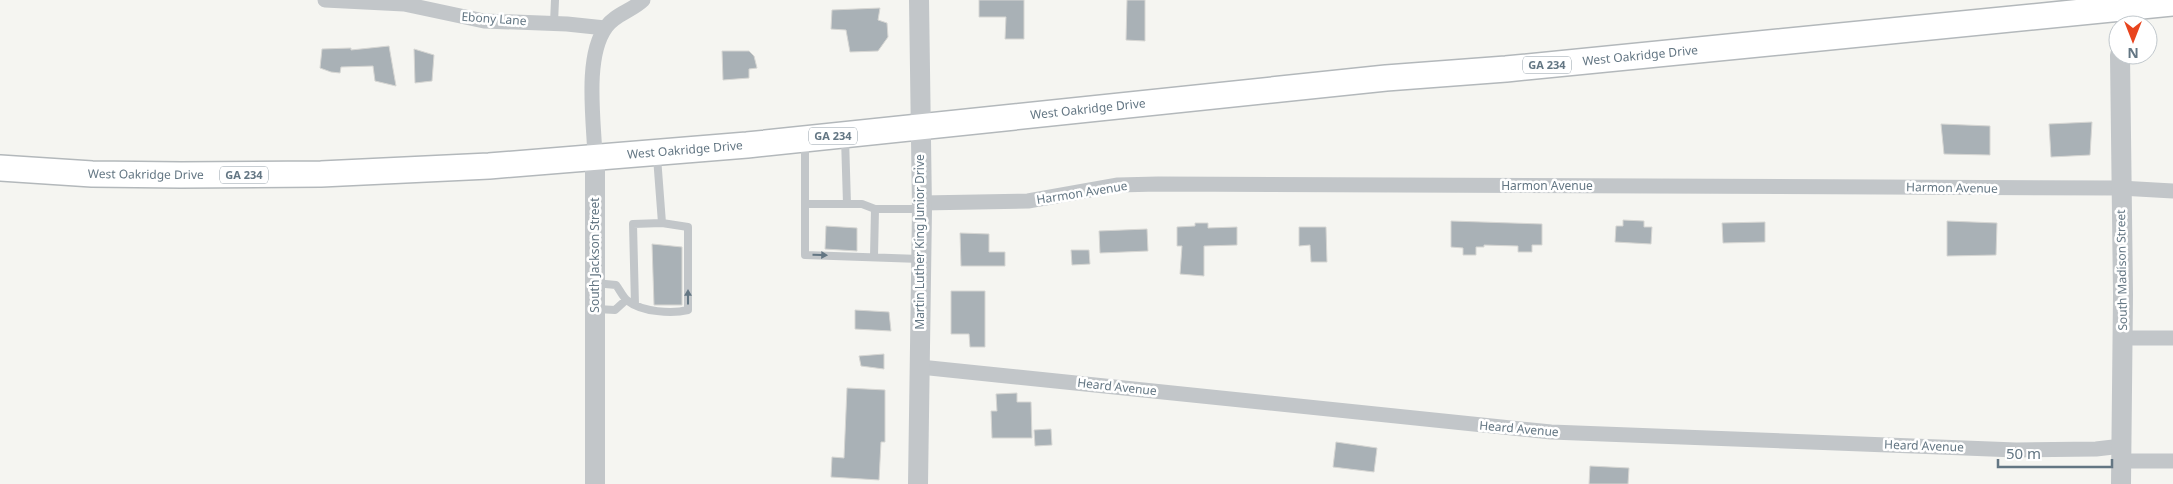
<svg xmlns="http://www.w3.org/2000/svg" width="2173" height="484" font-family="'Noto Sans',sans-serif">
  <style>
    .building { fill: #a9b1b6; stroke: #d6d6d3 }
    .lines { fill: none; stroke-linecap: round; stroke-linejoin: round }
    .primary-casing { stroke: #b3b8bb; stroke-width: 28 }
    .service { stroke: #c2c6c9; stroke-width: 8 }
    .minor { stroke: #c2c6c9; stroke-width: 15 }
    .tertiary { stroke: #c2c6c9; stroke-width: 20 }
    .primary { stroke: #fff; stroke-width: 25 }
    .oneway { fill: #637683 }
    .labels { text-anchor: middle; stroke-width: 5; stroke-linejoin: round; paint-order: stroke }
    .shield { fill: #fff; stroke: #929fa8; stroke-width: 1 }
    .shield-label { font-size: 11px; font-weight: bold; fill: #637683 }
    .street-label { font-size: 12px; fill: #637683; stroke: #fff }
  </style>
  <rect width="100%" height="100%" fill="#f5f5f1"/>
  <path class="building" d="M979 0H1024V39H1005L1006 17H979Z
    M1127 0H1145V41L1126 40Z
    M880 8 878 20 887 23 888 37 878 51 850 52 846 30 831 29 832 10Z
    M389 46 396 86 375 81 373 66 341 67 340 73 331 72 320 68 322 49 351 48V50Z
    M414 49 434 55 432 81 415 83Z
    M722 51H749L754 56 757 68 749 69V78L723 80Z
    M2092 122 2090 155 2051 157 2049 124Z
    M1941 124 1990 126V155L1944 154Z
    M1623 220 1644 221V227H1652L1651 244 1615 242 1616 226H1623Z
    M1451 221 1542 224V245H1532V252H1518V246L1484 245V247H1476V255H1463V248L1451 247Z
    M1947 221 1997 223 1996 255 1947 256Z
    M1765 222V242L1723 243 1722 223Z
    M1195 223H1208V228L1237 227V245L1204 246V276L1180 274 1182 246H1177V227L1195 226Z
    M826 226 857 228V251L825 249Z
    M1299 227H1326L1327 262H1311L1310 245 1299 246Z
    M1147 229 1148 251 1100 253 1099 231Z
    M960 233 989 234V252H1005V266H961Z
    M652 244 682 247V305H654Z
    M1071 250H1089L1090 264 1072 265Z
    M951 291H985V347H970L969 334H951Z
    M855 310 889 312 891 331 855 329Z
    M884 354V369L861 366 859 356Z
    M847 388 885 390V442H881L879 480 831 477 832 457 844 458Z
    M1017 393V402H1031L1032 438H992L991 411H997L996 394Z
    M1051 429 1052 445 1035 446 1034 430Z
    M1336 442 1377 448 1374 472 1333 467Z
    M1590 466 1629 468 1628 484H1589Z"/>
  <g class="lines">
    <defs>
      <g id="primary">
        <path id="s1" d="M0 168 92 174 181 175 321 174 489 166 747 145 1386 78 1506 69 2173 3"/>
      </g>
    </defs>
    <use href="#primary" class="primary-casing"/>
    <path class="service" d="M554 23 555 0
      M845 138 847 204
      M805 141V255L920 259
      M805 204H862L875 209H922
      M874 257 875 209
      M595 283 616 285C620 290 623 298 628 301 642 312 672 314 688 310V227L662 223
      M635 305 633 224 662 223 657 157
      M597 309 615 310 626 300"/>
    <path class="minor" d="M325 0 404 4 484 21 567 24 605 28
      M595 157C594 122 584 57 606 27 615 14 632 11 643 0
      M922 203 1028 201 1118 185 1158 184 2120 188 2173 191
      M2123 338H2173
      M920 367 1551 432 2016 450 2096 449 2122 446
      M2121 461H2173"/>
    <path class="tertiary" d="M2120 55 2123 295 2121 484
      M595 157V484
      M918 484 922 209 919 0"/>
    <use href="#primary" class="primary"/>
  </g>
  <defs><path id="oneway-solid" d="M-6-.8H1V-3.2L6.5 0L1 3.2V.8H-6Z" transform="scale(1.25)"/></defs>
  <g class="oneway">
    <use href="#oneway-solid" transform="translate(820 255) rotate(2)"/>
    <use href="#oneway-solid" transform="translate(688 297) rotate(-90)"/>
  </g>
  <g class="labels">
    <g class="shield">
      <rect x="1523" y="56.5" width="48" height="17" rx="4"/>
      <rect x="809" y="127.5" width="48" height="17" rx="4"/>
      <rect x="220" y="166.5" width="48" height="17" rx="4"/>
    </g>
    <g class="shield-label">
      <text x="1547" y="69">GA 234</text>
      <text x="833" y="140">GA 234</text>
      <text x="244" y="179">GA 234</text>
    </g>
    <g class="street-label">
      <text transform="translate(494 19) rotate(4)" y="4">Ebony Lane</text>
      <text dy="4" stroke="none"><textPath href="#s1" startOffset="1646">West Oakridge Drive</textPath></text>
      <text dy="4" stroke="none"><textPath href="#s1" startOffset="1091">West Oakridge Drive</textPath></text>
      <text dy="4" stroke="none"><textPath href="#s1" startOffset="686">West Oakridge Drive</textPath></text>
      <text dy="4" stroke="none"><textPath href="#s1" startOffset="146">West Oakridge Drive</textPath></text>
      <text x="1547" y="190">Harmon Avenue</text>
      <text transform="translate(1952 188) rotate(1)" y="4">Harmon Avenue</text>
      <text transform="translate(1082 193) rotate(-9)" y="4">Harmon Avenue</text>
      <text transform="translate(920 242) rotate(-90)" y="4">Martin Luther King Junior Drive</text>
      <text transform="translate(595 255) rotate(-90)" y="4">South Jackson Street</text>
      <text transform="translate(2122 270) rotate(-91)" y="4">South Madison Street</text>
      <text transform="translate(1117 387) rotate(6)" y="4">Heard Avenue</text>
      <text transform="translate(1519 429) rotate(5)" y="4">Heard Avenue</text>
      <text transform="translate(1924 446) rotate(2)" y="4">Heard Avenue</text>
    </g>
  </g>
  <g transform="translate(2133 40) rotate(180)"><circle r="24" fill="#ffffff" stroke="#c1c8cd"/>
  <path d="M0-4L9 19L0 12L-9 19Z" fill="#e8441e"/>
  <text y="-8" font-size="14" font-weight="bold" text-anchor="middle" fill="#637683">N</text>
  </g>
  <path d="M1998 459v8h114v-8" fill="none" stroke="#637683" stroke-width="2.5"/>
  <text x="2006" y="459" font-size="15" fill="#637683" stroke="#ffffff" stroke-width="4" paint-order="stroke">50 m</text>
</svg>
